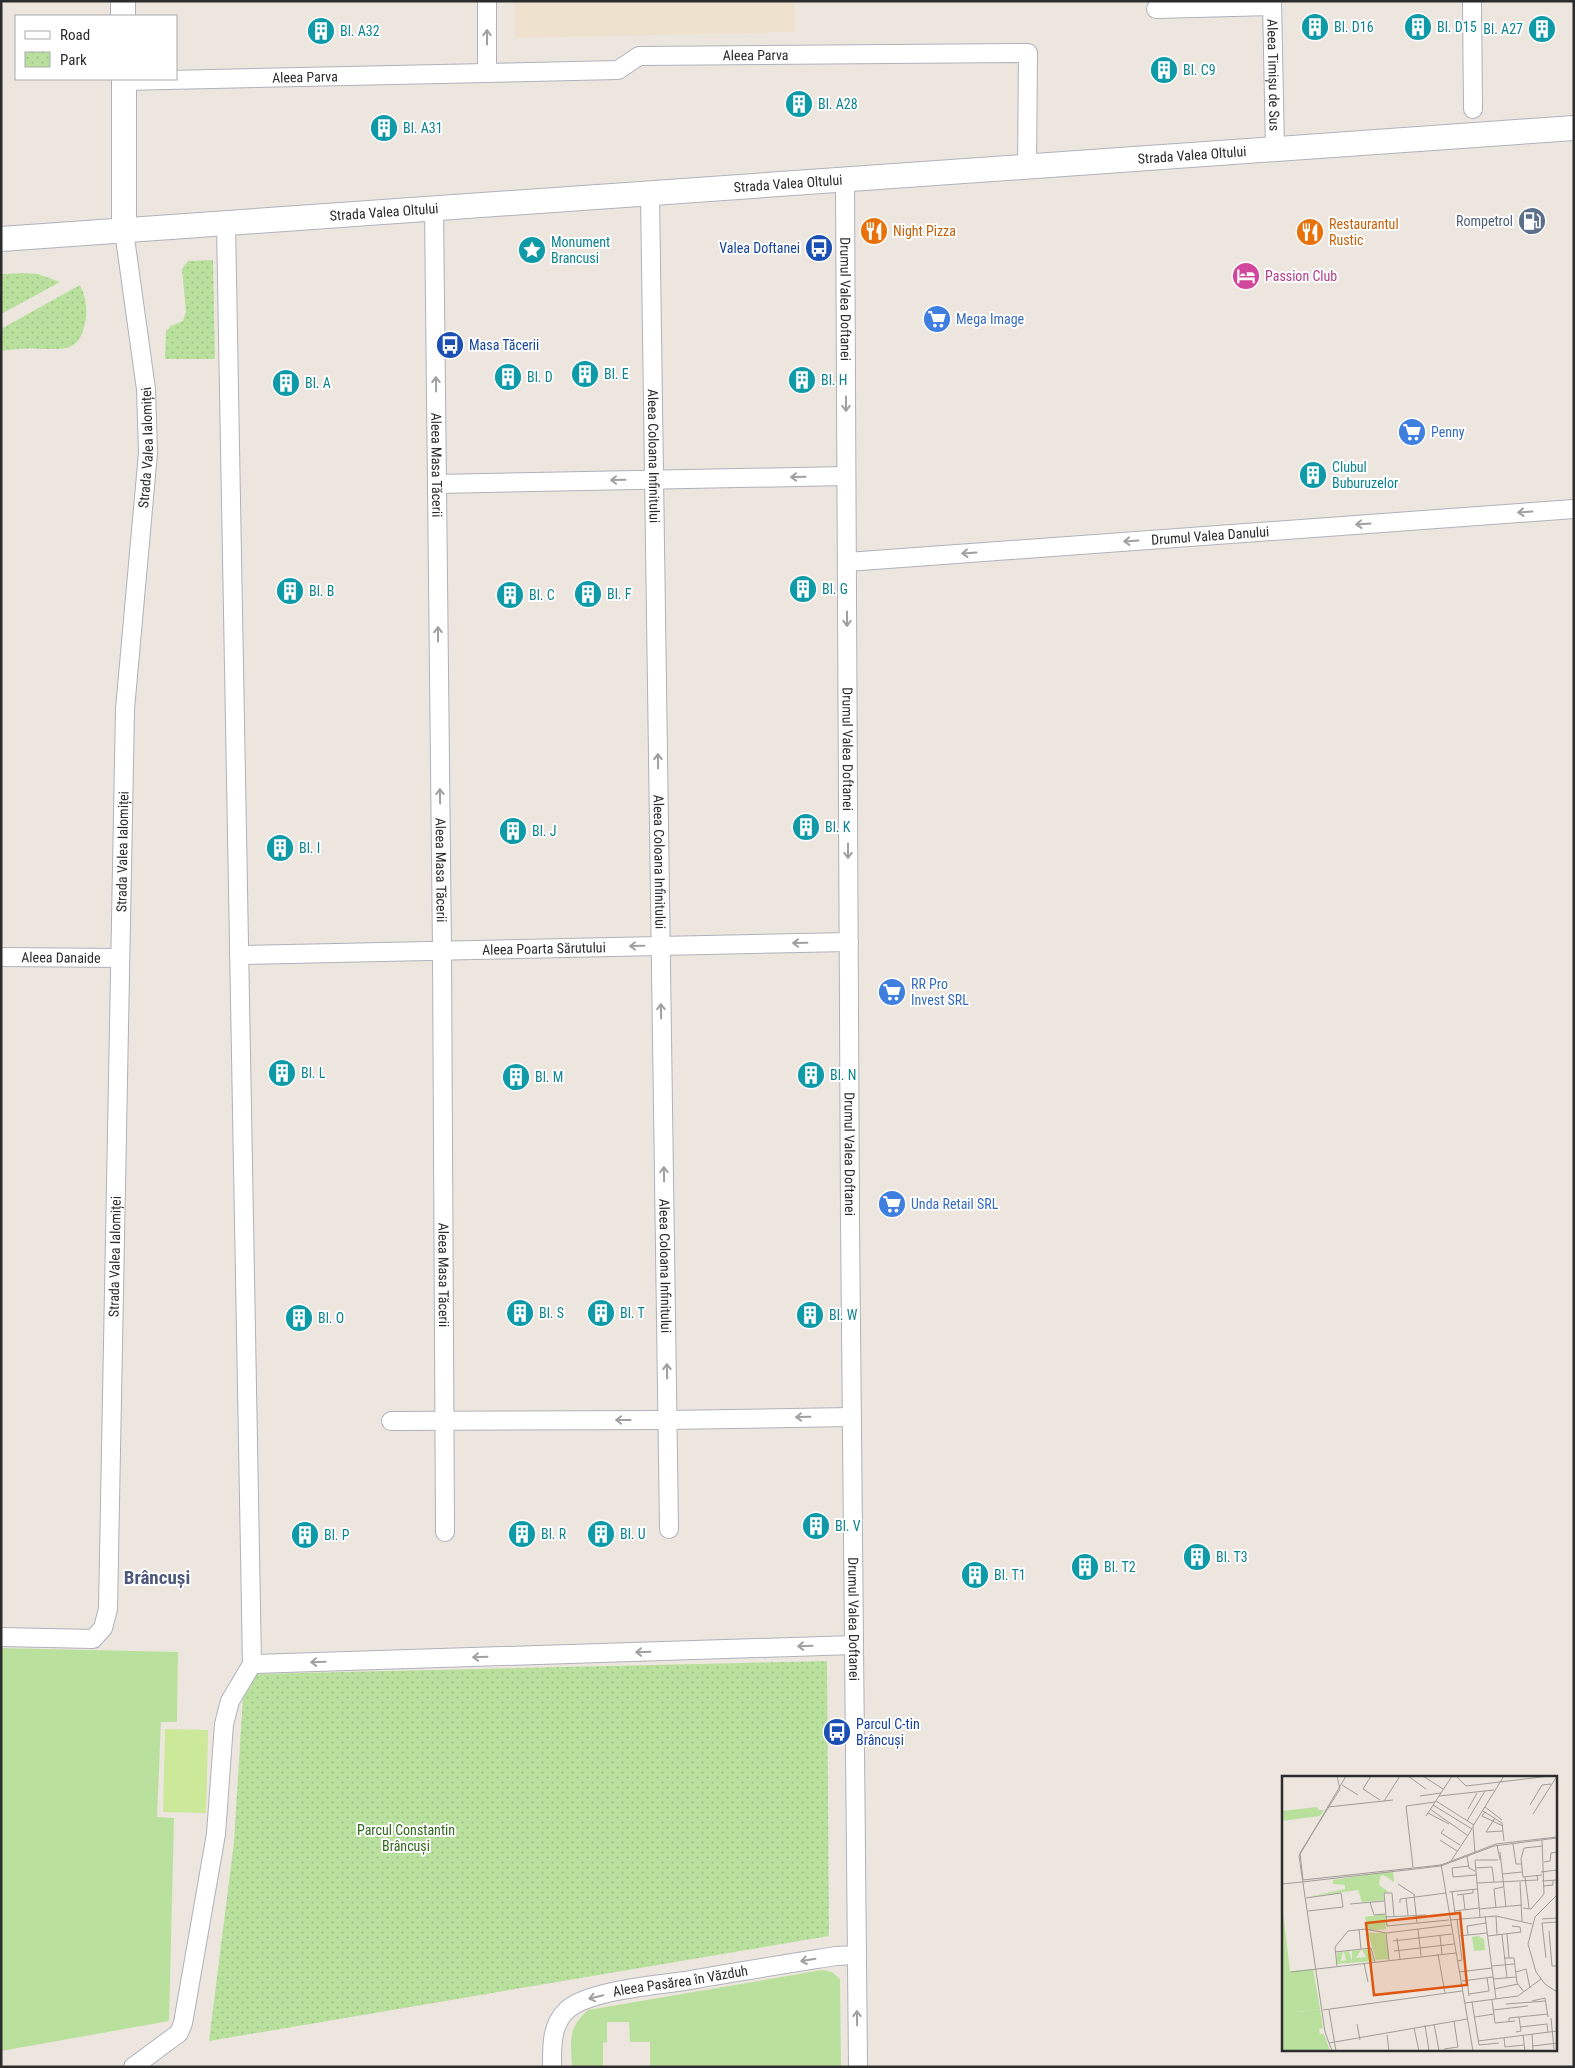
<svg xmlns="http://www.w3.org/2000/svg" width="1575" height="2068" font-family="'Roboto Condensed',sans-serif">
  <style>
    .education { fill: #eee2cf }
    .grass { fill: #b9e19d }
    .park { fill: url(#park-dots) }
    .pitch { fill: #cce899 }
    .lines { fill: none; stroke-linecap: round; stroke-linejoin: round }
    .street-casing { stroke: #afb2bc; stroke-width: 20 }
    .secondary-casing { stroke: #afb2bc; stroke-width: 26 }
    .street { stroke: #fff; stroke-width: 18 }
    .secondary { stroke: #fff; stroke-width: 24 }
    .oneway { stroke: #a0a0a0 }
    .labels { text-anchor: middle; stroke-width: 4; stroke-linejoin: round; paint-order: stroke }
    .culture-label { font-size: 14px; fill: #0d838f; stroke: #fff; text-anchor: start }
    .street-label { font-size: 14px; fill: #2c2c2c; stroke: #fff }
    .service-label { font-size: 14px; fill: #4e5e75; stroke: #fff; text-anchor: end }
    .food-label { font-size: 14px; fill: #c56008; stroke: #fff; text-anchor: start }
    .transit-label { font-size: 14px; fill: #164399; stroke: #fff; text-anchor: start }
    .hotel-label { font-size: 14px; fill: #b23c85; stroke: #fff; text-anchor: start }
    .shop-label { font-size: 14px; fill: #366cbe; stroke: #fff; text-anchor: start }
    .park-label { font-size: 14px; fill: #31671d; stroke: #fff }
    .district-label { font-size: 19px; font-weight: bold; fill: #4d587b; stroke: #fff }
    .inset-road { fill: none; stroke: #a09c97; stroke-width: 1 }
    .view { fill: #df570e; fill-opacity: 0.15; stroke: #df570e; stroke-width: 2.5 }
    .inset-edge { fill: none; stroke: #2c2c2c; stroke-width: 2.5 }
  </style>
  <defs>
    <pattern id="park-dots" width="8" height="8" patternUnits="userSpaceOnUse" patternTransform="scale(1.25)"><rect width="8" height="8" fill="#b9e19d"/><path d="M2 2h.1M6 6h.1" fill="none" stroke="#9fc187" stroke-width="1.8" stroke-linecap="round"/></pattern>
  </defs>
  <rect width="100%" height="100%" fill="#ede6df"/>
  <path class="education" d="M514 1H794V32L515 38Z"/>
  <path class="grass" d="M1 1648 178 1652 177 1722H161L157 1817 174 1818 169 2021 1 2051Z
    M822 1970 832 1972 840 1979 841 2067H650V2042H630L629 2022H607V2042L603 2043V2067H572C571 2041 567 2029 588 2010Z"/>
  <path class="park" d="M213 260 215 359H165L166 331 171 326 183 321 186 312 182 269 188 261Z
    M26 273 38 274 60 282 1 314V274Z
    M80 285C86 297 88 311 85 323 79 352 65 349 41 349 27 348 15 349 1 351V329Z
    M827 1661 829 1936 209 2041 234 1842 243 1696 256 1674Z"/>
  <path class="pitch" d="M165 1729 208 1730 206 1813 163 1812Z"/>
  <g class="lines">
    <defs>
      <g id="street">
        <path id="s1" d="M1272 1 1275 149"/>
        <path d="M1472 1 1473 109"/>
        <path d="M1156 9 1272 6"/>
        <path d="M487 73V1"/>
        <path id="s2" d="M124 81 618 70 639 56 1028 53 1027 167"/>
        <path id="s3" d="M845 180 850 1220 858 2067"/>
        <path id="s4" d="M650 194 669 1529"/>
        <path id="s5" d="M434 209 442 950 445 1532"/>
        <path d="M437 484 846 476"/>
        <path id="s6" d="M847 562 1574 509"/>
        <path id="s7" d="M239 955 849 942"/>
        <path id="s8" d="M1 957 120 958"/>
        <path d="M391 1421 667 1420 852 1417"/>
        <path id="s9" d="M1 1637 93 1639 103 1628 108 1609 125 709 148 453 146 389 124 231"/>
        <path d="M252 1664 854 1645"/>
        <path d="M133 2067 179 2033 183 2023 216 1834 224 1724 230 1701 252 1664 226 224"/>
        <path id="s10" d="M552 2067C552 2046 551 2025 567 2010 587 1991 656 1985 685 1981 735 1972 786 1964 836 1956L856 1955"/>
      </g>
      <g id="secondary">
        <path d="M123 1V16"/>
        <path d="M124 231V79"/>
        <path id="s11" d="M1 239 1574 128"/>
      </g>
    </defs>
    <use href="#street" class="street-casing"/>
    <use href="#secondary" class="secondary-casing"/>
    <use href="#street" class="street"/>
    <use href="#secondary" class="secondary"/>
  </g>
  <defs><path id="oneway-shaft" d="M-6 0H5M1.5-3L5.5 0L1.5 3" fill="none" stroke-width="1.6" stroke-linecap="round" stroke-linejoin="round" transform="scale(1.25)"/></defs>
  <g class="oneway">
    <use href="#oneway-shaft" transform="translate(487 37) rotate(-90)"/>
    <use href="#oneway-shaft" transform="translate(436 384) rotate(-91)"/>
    <use href="#oneway-shaft" transform="translate(846 404) rotate(90)"/>
    <use href="#oneway-shaft" transform="translate(798 477) rotate(179)"/>
    <use href="#oneway-shaft" transform="translate(618 480) rotate(179)"/>
    <use href="#oneway-shaft" transform="translate(1525 512) rotate(176)"/>
    <use href="#oneway-shaft" transform="translate(1363 524) rotate(176)"/>
    <use href="#oneway-shaft" transform="translate(1131 541) rotate(176)"/>
    <use href="#oneway-shaft" transform="translate(969 553) rotate(176)"/>
    <use href="#oneway-shaft" transform="translate(847 619) rotate(90)"/>
    <use href="#oneway-shaft" transform="translate(438 634) rotate(-90)"/>
    <use href="#oneway-shaft" transform="translate(658 761) rotate(-91)"/>
    <use href="#oneway-shaft" transform="translate(440 796) rotate(-91)"/>
    <use href="#oneway-shaft" transform="translate(848 851) rotate(90)"/>
    <use href="#oneway-shaft" transform="translate(800 943) rotate(179)"/>
    <use href="#oneway-shaft" transform="translate(637 946) rotate(179)"/>
    <use href="#oneway-shaft" transform="translate(661 1011) rotate(-91)"/>
    <use href="#oneway-shaft" transform="translate(664 1174) rotate(-91)"/>
    <use href="#oneway-shaft" transform="translate(667 1371) rotate(-91)"/>
    <use href="#oneway-shaft" transform="translate(803 1417) rotate(179)"/>
    <use href="#oneway-shaft" transform="translate(623 1420) rotate(-180)"/>
    <use href="#oneway-shaft" transform="translate(805 1646) rotate(178)"/>
    <use href="#oneway-shaft" transform="translate(643 1652) rotate(178)"/>
    <use href="#oneway-shaft" transform="translate(480 1657) rotate(178)"/>
    <use href="#oneway-shaft" transform="translate(318 1662) rotate(178)"/>
    <use href="#oneway-shaft" transform="translate(808 1960) rotate(171)"/>
    <use href="#oneway-shaft" transform="translate(596 1997) rotate(167)"/>
    <use href="#oneway-shaft" transform="translate(857 2018) rotate(-91)"/>
  </g>
  <defs>
    <symbol id="building-disc" viewBox="-11 -11 22 22"><circle r="9.5" fill="#0f9aa8" stroke="#fff"/><path d="M-4-6H4V6H1V3H-1V6H-4ZM-2.5-4.3h1.7v1.8h-1.7ZM.8-4.3h1.7v1.8H.8ZM-2.5-1h1.7V.8h-1.7ZM.8-1h1.7V.8H.8Z" fill="#fff"/></symbol>
    <symbol id="fuel-disc" viewBox="-11 -11 22 22"><circle r="9.5" fill="#5c6f8a" stroke="#fff"/><path d="M-5.5-6h7V0h2V4h1.3V-2.5L3-4.5l.8-.8L6-3V5H2.5V1h-1V6h-7ZM-4.2-4.7v3.2H.2V-4.7Z" fill="#fff"/></symbol>
    <symbol id="restaurant-disc" viewBox="-11 -11 22 22"><circle r="9.5" fill="#e8710a" stroke="#fff"/><path d="M-5-6h1v4h1v-4h1v4h1v-4h1v5L-1.5 .5V6h-2V.5L-5-1ZM5-6V6H3V1.5H1.5Q1.5-4 5-6Z" fill="#fff"/></symbol>
    <symbol id="bus-disc" viewBox="-11 -11 22 22"><circle r="9.5" fill="#1a4fb4" stroke="#fff"/><path d="M-5-6H5V4H4V6H2V4H-2V6H-4V4H-5ZM-3.5-4V0h7V-4ZM-3.5 1.2v1.5H-2V1.2ZM2 1.2v1.5H3.5V1.2Z" fill="#fff"/></symbol>
    <symbol id="sight-disc" viewBox="-11 -11 22 22"><circle r="9.5" fill="#0f9aa8" stroke="#fff"/><path d="M0-6L1.8-2.2L6-1.7L2.9 1.2L3.7 5.4L0 3.3L-3.7 5.4L-2.9 1.2L-6-1.7L-1.8-2.2Z" fill="#fff"/></symbol>
    <symbol id="hotel-disc" viewBox="-11 -11 22 22"><circle r="9.5" fill="#d1479c" stroke="#fff"/><path d="M-6-4.5h1.5V1H6V5H4.5V3h-9V5H-6ZM-4 0a1.8 1.8 0 1 1 3.6 0ZM.5 0V-2.5h3Q6-2.5 6 0Z" fill="#fff"/></symbol>
    <symbol id="supermarket-disc" viewBox="-11 -11 22 22"><circle r="9.5" fill="#3f7fe0" stroke="#fff"/><path d="M-6-5.5h2.5l.6 2H6L4.5 2H-2.5L-4.4-4H-6ZM-1.5 3.2a1.3 1.3 0 1 0 .1 0ZM3 3.2a1.3 1.3 0 1 0 .1 0Z" fill="#fff"/></symbol>
  </defs>
  <g fill-rule="evenodd">
    <use href="#building-disc" x="1299" y="11" width="32" height="32"/>
    <use href="#building-disc" x="1402" y="11" width="32" height="32"/>
    <use href="#building-disc" x="1526" y="13" width="32" height="32"/>
    <use href="#building-disc" x="305" y="15" width="32" height="32"/>
    <use href="#building-disc" x="1148" y="54" width="32" height="32"/>
    <use href="#building-disc" x="783" y="88" width="32" height="32"/>
    <use href="#building-disc" x="368" y="112" width="32" height="32"/>
    <use href="#fuel-disc" x="1516" y="205" width="32" height="32"/>
    <use href="#restaurant-disc" x="858" y="215" width="32" height="32"/>
    <use href="#restaurant-disc" x="1294" y="216" width="32" height="32"/>
    <use href="#bus-disc" x="803" y="232" width="32" height="32"/>
    <use href="#sight-disc" x="516" y="234" width="32" height="32"/>
    <use href="#hotel-disc" x="1230" y="260" width="32" height="32"/>
    <use href="#supermarket-disc" x="921" y="303" width="32" height="32"/>
    <use href="#bus-disc" x="434" y="329" width="32" height="32"/>
    <use href="#building-disc" x="569" y="358" width="32" height="32"/>
    <use href="#building-disc" x="492" y="361" width="32" height="32"/>
    <use href="#building-disc" x="786" y="364" width="32" height="32"/>
    <use href="#building-disc" x="270" y="367" width="32" height="32"/>
    <use href="#supermarket-disc" x="1396" y="416" width="32" height="32"/>
    <use href="#building-disc" x="1297" y="459" width="32" height="32"/>
    <use href="#building-disc" x="787" y="573" width="32" height="32"/>
    <use href="#building-disc" x="274" y="575" width="32" height="32"/>
    <use href="#building-disc" x="572" y="578" width="32" height="32"/>
    <use href="#building-disc" x="494" y="579" width="32" height="32"/>
    <use href="#building-disc" x="790" y="811" width="32" height="32"/>
    <use href="#building-disc" x="497" y="815" width="32" height="32"/>
    <use href="#building-disc" x="264" y="832" width="32" height="32"/>
    <use href="#supermarket-disc" x="876" y="976" width="32" height="32"/>
    <use href="#building-disc" x="266" y="1057" width="32" height="32"/>
    <use href="#building-disc" x="795" y="1059" width="32" height="32"/>
    <use href="#building-disc" x="500" y="1061" width="32" height="32"/>
    <use href="#supermarket-disc" x="876" y="1188" width="32" height="32"/>
    <use href="#building-disc" x="504" y="1297" width="32" height="32"/>
    <use href="#building-disc" x="585" y="1297" width="32" height="32"/>
    <use href="#building-disc" x="794" y="1299" width="32" height="32"/>
    <use href="#building-disc" x="283" y="1302" width="32" height="32"/>
    <use href="#building-disc" x="800" y="1510" width="32" height="32"/>
    <use href="#building-disc" x="506" y="1518" width="32" height="32"/>
    <use href="#building-disc" x="585" y="1518" width="32" height="32"/>
    <use href="#building-disc" x="289" y="1519" width="32" height="32"/>
    <use href="#building-disc" x="1181" y="1541" width="32" height="32"/>
    <use href="#building-disc" x="1069" y="1551" width="32" height="32"/>
    <use href="#building-disc" x="959" y="1559" width="32" height="32"/>
    <use href="#bus-disc" x="821" y="1716" width="32" height="32"/>
  </g>
  <g class="labels">
    <g class="culture-label">
      <text x="1334" y="32">Bl. D16</text>
      <text x="1437" y="32">Bl. D15</text>
      <text x="1523" y="34" text-anchor="end">Bl. A27</text>
      <text x="340" y="36">Bl. A32</text>
      <text x="1183" y="75">Bl. C9</text>
      <text x="818" y="109">Bl. A28</text>
      <text x="403" y="133">Bl. A31</text>
      <text x="551" y="247">Monument<tspan x="551" dy="16">Brancusi</tspan></text>
      <text x="604" y="379">Bl. E</text>
      <text x="527" y="382">Bl. D</text>
      <text x="821" y="385">Bl. H</text>
      <text x="305" y="388">Bl. A</text>
      <text x="1332" y="472">Clubul<tspan x="1332" dy="16">Buburuzelor</tspan></text>
      <text x="822" y="594">Bl. G</text>
      <text x="309" y="596">Bl. B</text>
      <text x="607" y="599">Bl. F</text>
      <text x="529" y="600">Bl. C</text>
      <text x="825" y="832">Bl. K</text>
      <text x="532" y="836">Bl. J</text>
      <text x="299" y="853">Bl. I</text>
      <text x="301" y="1078">Bl. L</text>
      <text x="830" y="1080">Bl. N</text>
      <text x="535" y="1082">Bl. M</text>
      <text x="539" y="1318">Bl. S</text>
      <text x="620" y="1318">Bl. T</text>
      <text x="829" y="1320">Bl. W</text>
      <text x="318" y="1323">Bl. O</text>
      <text x="835" y="1531">Bl. V</text>
      <text x="541" y="1539">Bl. R</text>
      <text x="620" y="1539">Bl. U</text>
      <text x="324" y="1540">Bl. P</text>
      <text x="1216" y="1562">Bl. T3</text>
      <text x="1104" y="1572">Bl. T2</text>
      <text x="994" y="1580">Bl. T1</text>
    </g>
    <g class="street-label">
      <text dy="5" stroke="none"><textPath href="#s2" startOffset="636">Aleea Parva</textPath></text>
      <text dy="5" stroke="none"><textPath href="#s1" startOffset="74">Aleea Timișu de Sus</textPath></text>
      <text dy="5" stroke="none"><textPath href="#s2" startOffset="181">Aleea Parva</textPath></text>
      <text dy="5" stroke="none"><textPath href="#s11" startOffset="1194">Strada Valea Oltului</textPath></text>
      <text dy="5" stroke="none"><textPath href="#s11" startOffset="789">Strada Valea Oltului</textPath></text>
      <text dy="5" stroke="none"><textPath href="#s11" startOffset="384">Strada Valea Oltului</textPath></text>
      <text dy="5" stroke="none"><textPath href="#s3" startOffset="119">Drumul Valea Doftanei</textPath></text>
      <text dy="5" stroke="none"><textPath href="#s9" startOffset="1289">Strada Valea Ialomiței</textPath></text>
      <text dy="5" stroke="none"><textPath href="#s4" startOffset="262">Aleea Coloana Infinitului</textPath></text>
      <text dy="5" stroke="none"><textPath href="#s5" startOffset="256">Aleea Masa Tăcerii</textPath></text>
      <text dy="5" stroke="none"><textPath href="#s6" startOffset="364">Drumul Valea Danului</textPath></text>
      <text dy="5" stroke="none"><textPath href="#s3" startOffset="569">Drumul Valea Doftanei</textPath></text>
      <text dy="5" stroke="none"><textPath href="#s9" startOffset="884">Strada Valea Ialomiței</textPath></text>
      <text dy="5" stroke="none"><textPath href="#s4" startOffset="668">Aleea Coloana Infinitului</textPath></text>
      <text dy="5" stroke="none"><textPath href="#s5" startOffset="661">Aleea Masa Tăcerii</textPath></text>
      <text dy="5" stroke="none"><textPath href="#s7" startOffset="305">Aleea Poarta Sărutului</textPath></text>
      <text dy="5" stroke="none"><textPath href="#s8" startOffset="60">Aleea Danaide</textPath></text>
      <text dy="5" stroke="none"><textPath href="#s3" startOffset="974">Drumul Valea Doftanei</textPath></text>
      <text dy="5" stroke="none"><textPath href="#s9" startOffset="479">Strada Valea Ialomiței</textPath></text>
      <text dy="5" stroke="none"><textPath href="#s4" startOffset="1072">Aleea Coloana Infinitului</textPath></text>
      <text dy="5" stroke="none"><textPath href="#s5" startOffset="1066">Aleea Masa Tăcerii</textPath></text>
      <text dy="5" stroke="none"><textPath href="#s3" startOffset="1439">Drumul Valea Doftanei</textPath></text>
      <text dy="5" stroke="none"><textPath href="#s10" startOffset="179">Aleea Pasărea în Văzduh</textPath></text>
    </g>
    <g class="service-label">
      <text x="1513" y="226">Rompetrol</text>
    </g>
    <g class="food-label">
      <text x="1329" y="229">Restaurantul<tspan x="1329" dy="16">Rustic</tspan></text>
      <text x="893" y="236">Night Pizza</text>
    </g>
    <g class="transit-label">
      <text x="800" y="253" text-anchor="end">Valea Doftanei</text>
      <text x="469" y="350">Masa Tăcerii</text>
      <text x="856" y="1729">Parcul C-tin<tspan x="856" dy="16">Brâncuși</tspan></text>
    </g>
    <g class="hotel-label">
      <text x="1265" y="281">Passion Club</text>
    </g>
    <g class="shop-label">
      <text x="956" y="324">Mega Image</text>
      <text x="1431" y="437">Penny</text>
      <text x="911" y="989">RR Pro<tspan x="911" dy="16">Invest SRL</tspan></text>
      <text x="911" y="1209">Unda Retail SRL</text>
    </g>
    <g class="park-label">
      <text x="406" y="1835">Parcul Constantin<tspan x="406" dy="16">Brâncuși</tspan></text>
    </g>
    <g class="district-label">
      <text x="157" y="1584">Brâncuși</text>
    </g>
  </g>
  <g transform="translate(1282 1776)">
    <rect width="275" height="275" fill="#ede6df"/>
    <path d="M35 31 37 34H42L38 40 0 45V35ZM103 138 104 153 87 155 83 141ZM88 173 92 185 55 188V177L61 176 59 185 64 184 62 176 67 175 70 185V175L79 174 74 182 84 181 80 174ZM31 193 38 233 17 236 6 222 0 220V196Z" fill="#b9e19d"/>
    <path d="M111 95 112 106 101 99 98 101 97 109 107 116 101 117 102 124 80 126 76 114 25 121 63 113V109L51 108V104ZM0 126 8 196H0ZM0 211 9 214 7 222 17 236 38 233 41 252 37 253 38 258H42L48 275H0Z" fill="#b9e19d"/>
    <path d="M86 157H103L107 183 94 184ZM196 160 202 163 203 174 192 175 190 161Z" fill="#b9e19d"/>
    <path class="inset-road" d="M55 0 58 13 18 77 21 104 159 89 214 68 275 61M89 0 81 13 98 24M126 0 144 13M141 0 161 13M174 0 184 10 268 0M60 9 76 19M138 20 159 17M157 20 212 14M102 25 118 0M154 25 192 49M151 29 190 53 169 85M248 29 260 9 269 8M46 31 111 24M203 31 220 44M148 33 185 59M186 33 195 17M201 35 220 47 222 65M203 36 200 40 221 50M146 37 167 48M251 38 275 0M144 40 170 0M213 42 204 56 221 55M185 45 203 15M162 53 159 57 178 69M158 64 175 75M231 68 234 88H239M215 69 218 84M218 76 224 131M193 77 191 50 222 0M185 80 187 92 193 95M262 86 268 85 269 77 275 76M159 88 191 275M187 90 170 92 171 101 194 99M131 91 124 30 153 26M193 92 210 91 212 106M259 96 275 94M221 98 240 96M260 99 241 101 239 83 242 72 261 70M243 101 247 132M260 105 275 104M20 106 159 90 212 70 275 62M238 106 240 145M195 107 256 104 255 100M0 108 20 106M116 108 133 119M261 110 271 109V104M167 116 195 113M170 116 173 138M181 118 183 133M132 119 135 147M175 119 191 117V113M275 119 253 141 246 168 254 196 263 208 275 216M24 122 59 117 61 131 26 135M124 122 126 139M88 126 92 139 103 138M118 127V123L164 117M68 128 102 125M214 132 212 113 221 111M241 132 249 133 262 118 260 64M197 133 240 129M173 135 197 132M112 140 110 117H102L105 150 167 144M203 140 214 223M214 140 215 159M103 141 144 139M198 141 193 84H216M175 143 180 184 176 185M260 143 275 142M168 144 214 140 250 148M77 153 79 173M136 153 139 180M267 155 270 190H275M104 157 107 184M225 158 227 182M186 159 185 150 204 147M220 159 225 202M158 160 160 178M177 160 205 157M206 160 239 156 238 151 230 150M115 162 118 183M111 165 170 158M112 175 172 168M53 176 89 172 93 186M156 178 163 217M222 182H232L235 207 242 216M264 182 260 147 275 146M82 187 86 206M55 190 53 171 66 155 84 153 104 157 169 149M210 190 232 188M9 196 174 177M177 196 210 192M234 196 244 193 248 212M211 203 234 201M185 204 187 220M180 205 211 201M212 213 236 208M187 218 207 215 205 202M210 224 213 247 233 245M250 225 263 222 266 241M190 226 197 269 217 267M183 227 236 220 259 203M224 228 264 225M41 234 180 215M47 234 54 275M211 234 246 230M193 241 212 238M269 242 272 273M227 246V242L266 238M75 248 78 264M152 248 157 275M143 249 147 275M238 251 265 248 266 257M132 252 137 275M234 256 239 255 237 241M250 258 251 275M105 259 107 275M241 259 243 275M222 262 223 271 242 269M196 265 275 255M47 267 185 243M251 270 275 267M162 273 176 271 172 245M50 275 43 256 17 80 64 0"/>
    <path class="view" d="M178 137 185 209 92 219 84 147Z"/>
    <rect width="275" height="275" class="inset-edge"/>
  </g>
  <rect width="1575" height="2068" fill="none" stroke="#2c2c2c" stroke-width="5"/>
  <rect x="15" y="15" width="162" height="65" fill="#ffffff" stroke="#ababab"/>
  <rect x="25" y="31" width="25" height="8" fill="#ffffff" stroke="#ababab"/>
  <text x="60" y="40" font-size="15" fill="#2c2c2c">Road</text>
  <rect x="25" y="52" width="25" height="15" fill="url(#park-dots)" stroke="#ababab"/>
  <text x="60" y="65" font-size="15" fill="#2c2c2c">Park</text>
</svg>
